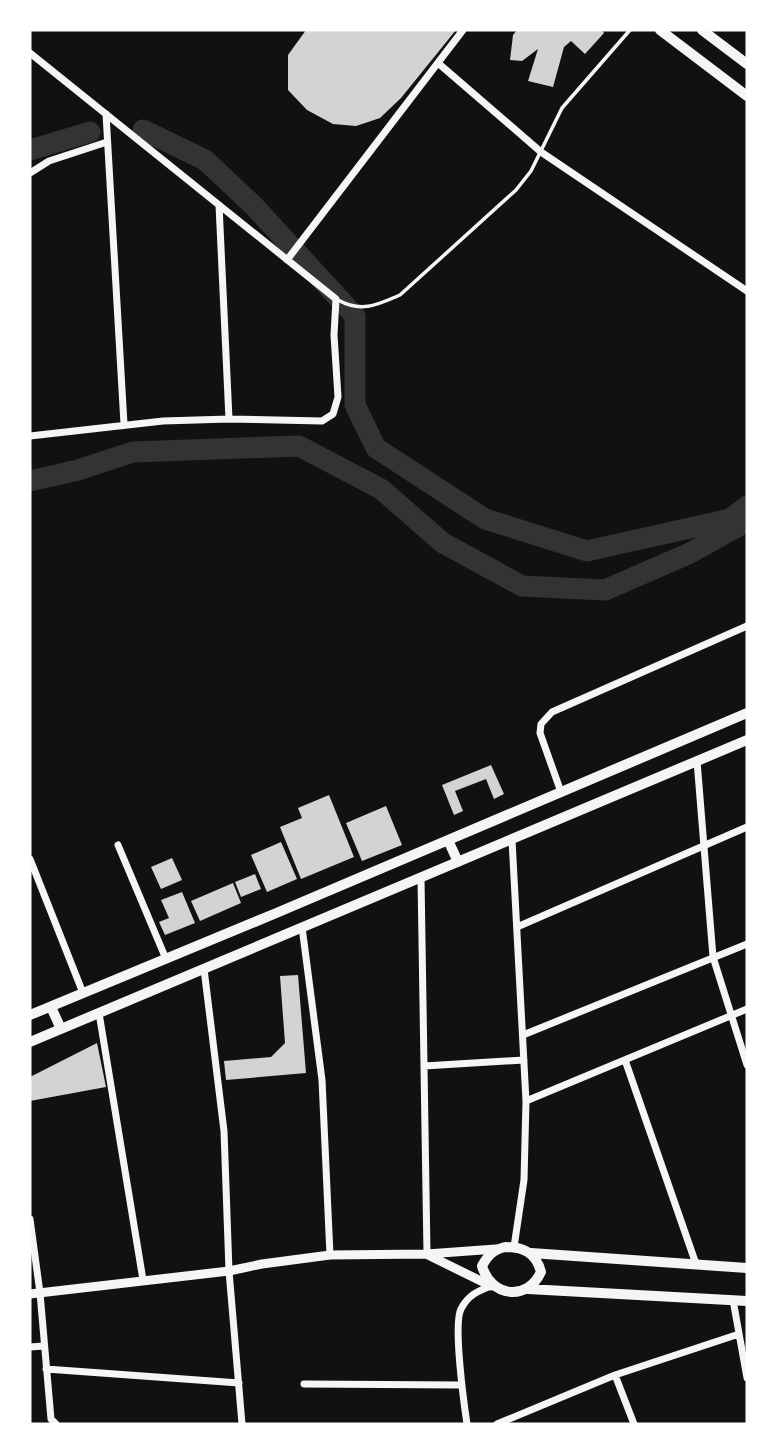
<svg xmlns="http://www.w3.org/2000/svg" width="777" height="1454" font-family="Quicksand,sans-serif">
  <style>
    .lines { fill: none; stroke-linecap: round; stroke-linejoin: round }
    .river { stroke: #333; stroke-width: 21 }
    .building { fill: #d3d3d3 }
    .service { stroke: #f5f5f5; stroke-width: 3.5 }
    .minor { stroke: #f5f5f5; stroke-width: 7 }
    .tertiary { stroke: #f5f5f5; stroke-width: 9 }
    .secondary { stroke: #f5f5f5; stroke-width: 10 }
    .primary { stroke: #f5f5f5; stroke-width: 10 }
  </style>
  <rect width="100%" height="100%" fill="#111"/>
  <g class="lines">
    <path class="river" d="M143 130 205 160 254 206 355 316V405L376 448 485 519 587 551 730 519 747 506
      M30 150 90 132
      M30 481 78 470 133 452 299 446 381 489 443 543 522 586 605 590 688 554 746 522"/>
  </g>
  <path class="building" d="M306 30H456L401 98 380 118 356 126 333 124 307 110 288 90V55Z
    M517 30H602L604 33 585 54 571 41 564 47 553 87 528 81 538 49 522 61 510 60 513 35Z
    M491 765 504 794 494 799 486 779 455 791 463 811 454 815 442 785Z
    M329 795 354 857 301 879 280 827 302 818 298 808Z
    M386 806 402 845 362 861 346 823Z
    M281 842 297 879 267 892 251 855Z
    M172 858 182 880 161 889 151 867Z
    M255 874 261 889 241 897 235 882Z
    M233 883 241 903 200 921 191 901Z
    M182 892 195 923 165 935 159 922 169 918 161 900Z
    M298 975 306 1073 226 1080 224 1061 271 1057 285 1043 280 976Z
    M97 1043 106 1087 30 1101V1077Z"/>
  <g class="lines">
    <path class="service" d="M338 300C361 313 377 305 400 295L516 190 531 171 562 108 630 30"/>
    <path class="minor" d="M30 53 336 299 334 335 338 397 333 414 322 421 229 419 163 421 30 436
      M438 63 541 152 747 291
      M106 114 124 424
      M30 173 49 161 107 142
      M219 205 229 419
      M287 260 463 30
      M697 761 713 957 747 1065
      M561 792 540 733 541 724 552 712 747 626
      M512 840 526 1101 524 1180 514 1247
      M118 845 166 959
      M30 859 83 993
      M421 878 427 1254
      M302 927 322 1080 330 1255
      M517 927 747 827
      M204 969 224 1131 229 1271 242 1424
      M99 1013 143 1280
      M523 1035 747 944
      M625 1060 696 1264
      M424 1066 524 1060
      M526 1101 747 1009
      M30 1219 40 1293 51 1419 56 1424
      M733 1300 747 1378
      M30 1347 44 1346
      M46 1369 239 1383
      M615 1375 634 1424
      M304 1384 461 1385
      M467 1424C464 1404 453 1324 461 1309 468 1295 478 1291 491 1286
      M497 1424 615 1375 739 1334"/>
    <path class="tertiary" d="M428 1255 491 1286
      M30 1294 229 1271 262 1264 330 1255 427 1254 496 1249"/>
    <path class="secondary" d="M448 840 458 862
      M51 1007 61 1029
      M30 1015 274 914 747 713
      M30 1042 747 740
      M505 1247C524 1247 536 1253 541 1272 527 1302 491 1297 482 1266 488 1255 493 1250 505 1247Z
      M531 1253 747 1268
      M528 1289 747 1301"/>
    <path class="primary" d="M660 30 747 96
      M702 30 747 64"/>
  </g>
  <rect width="777" height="1454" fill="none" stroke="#ffffff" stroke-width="63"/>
</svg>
